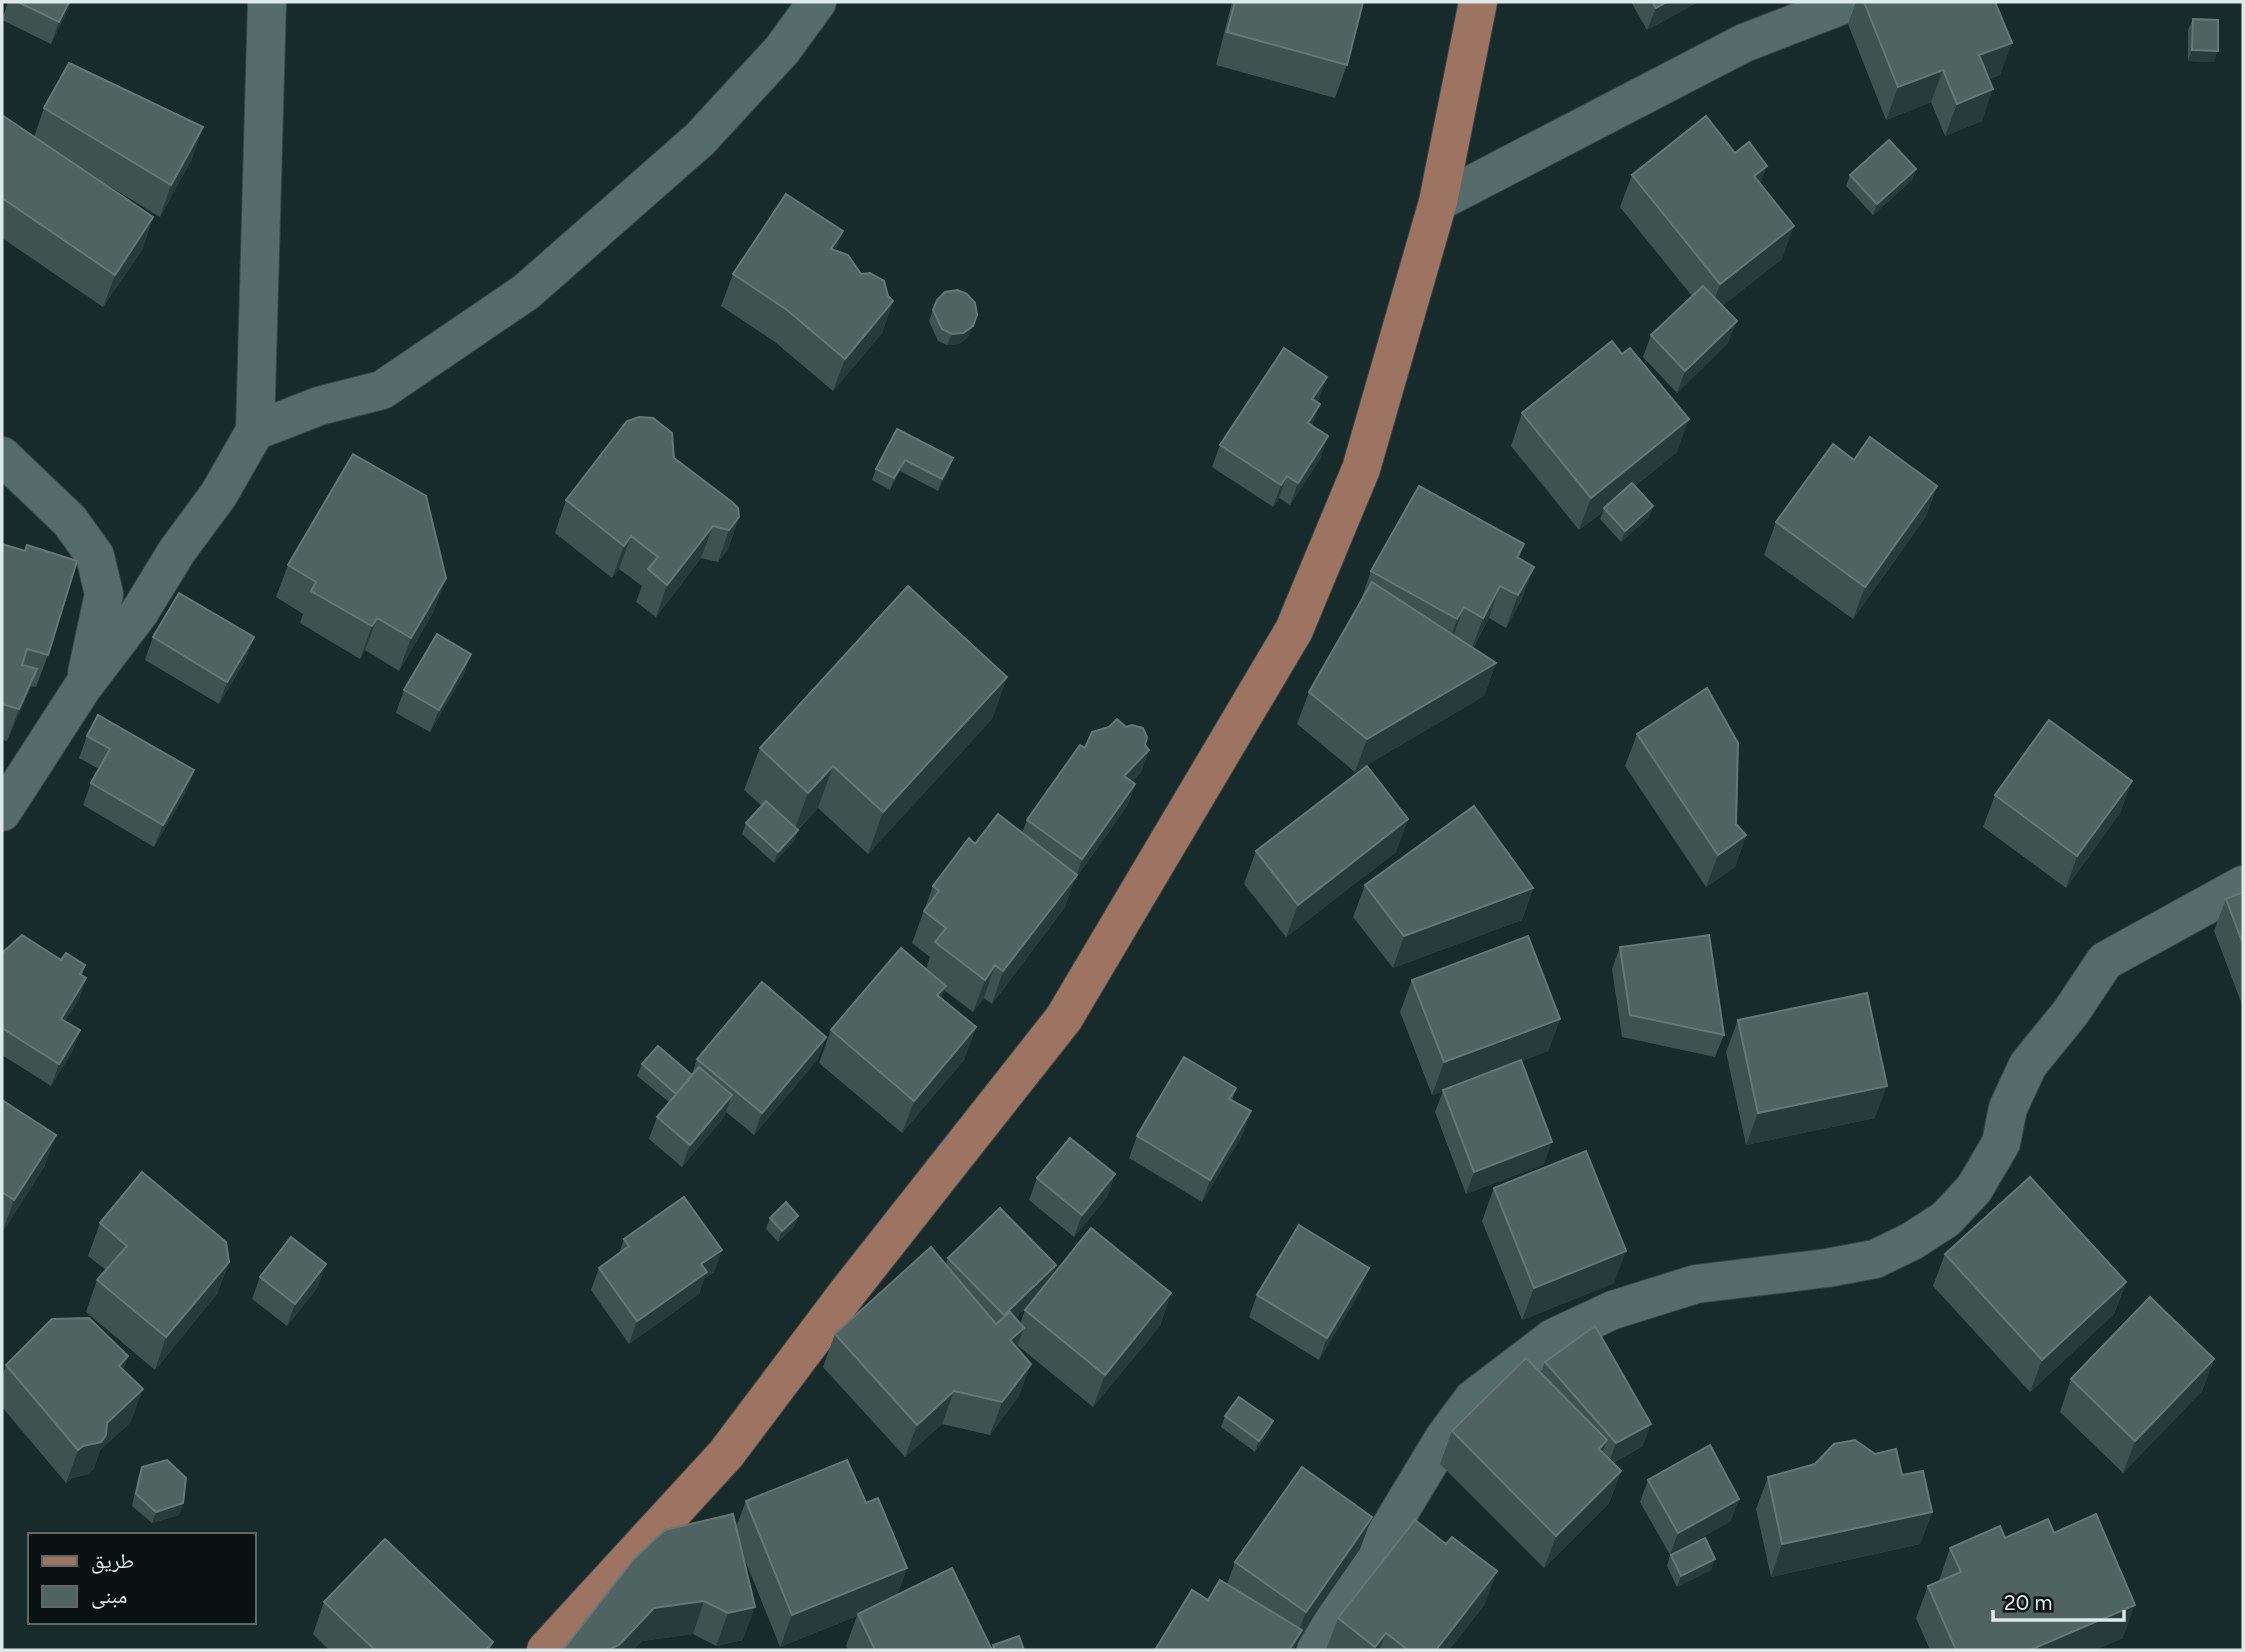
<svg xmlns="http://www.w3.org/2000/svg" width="2245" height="1652" font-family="Figtree,'Noto Naskh Arabic',sans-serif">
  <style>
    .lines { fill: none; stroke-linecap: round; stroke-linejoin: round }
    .minor-casing { stroke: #374746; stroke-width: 40 }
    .major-casing { stroke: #374746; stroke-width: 40 }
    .minor { stroke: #566c6a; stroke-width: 38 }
    .major { stroke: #9d7361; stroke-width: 38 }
    .wall { fill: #3e5250; fill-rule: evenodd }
    .shaded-wall { fill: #273c3a }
    .building { fill: #4f6361; stroke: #667876; stroke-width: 2 }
  </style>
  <rect width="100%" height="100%" fill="#172b2a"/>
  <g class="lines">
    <defs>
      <path id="minor" d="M1438 202 1744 43 1850 2
        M255 431 267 2
        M2 456 70 521 95 556 104 594 87 673
        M2 812 82 688 139 613 177 551 219 494 255 431 319 406 382 390 526 292 700 139 782 50 817 2
        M1316 1650 1444 1438 1473 1399 1553 1338 1613 1310 1696 1284 1827 1268 1875 1259 1912 1241 1946 1219 1974 1189 2001 1143 2008 1108 2028 1065 2071 1012 2105 961 2243 885"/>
      <path id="major" d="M546 1650 726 1454 848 1292 1064 1018 1294 630 1361 469 1438 202 1478 2"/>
    </defs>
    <use href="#minor" class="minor-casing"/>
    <use href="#major" class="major-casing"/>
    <use href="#minor" class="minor"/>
    <use href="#major" class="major"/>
  </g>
  <path class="wall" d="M8 2H71L51 44 2 20Z
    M1232 2H1363L1347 65 1335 98 1216 65Z
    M1631 2H1698L1647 30Z
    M1856 2H1996L2000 75 1989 79 1982 121 1945 136 1931 102 1886 120 1848 24Z
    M2193 19 2214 62 2188 61V30Z
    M44 108 192 159 160 217 99 180 153 217 142 250 103 307 2 238V115L34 137Z
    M1916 169 1912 180 1873 215 1846 186 1850 175Z
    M1632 175 1760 185 1782 259 1722 306 1728 343 1677 393 1643 357 1651 335 1692 296 1620 207Z
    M836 250 893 301 882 333 833 391 775 342 721 306 733 274Z
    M937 300 977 315 968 337 959 344 947 345 938 341 929 321Z
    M1319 399 1317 402 1312 426 1320 459 1290 505 1279 498 1273 507 1212 467 1220 445Z
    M1522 413 1677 452 1635 486 1653 506 1649 517 1621 542 1600 519 1603 512 1579 530 1511 446Z
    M897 429 949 470 938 491 900 471 890 490 872 480 876 469Z
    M674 458 739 517 728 549 718 562 701 558 656 617 636 602 642 586 619 569 612 578 555 533 566 500Z
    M1854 460 1937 486 1925 518 1853 619 1764 555 1776 522Z
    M2 544 48 655 36 687 31 686 7 741 2 740Z
    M1524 544 1519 558 1522 599 1506 628 1489 618 1473 648 1496 663 1484 696 1355 772 1297 724 1309 692 1360 603 1371 571Z
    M288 565 434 611 399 671 365 650 360 659 300 623 303 614 276 597Z
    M153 637H254L246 659 219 704 145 660Z
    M471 654 463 676 430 732 396 713 404 690Z
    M1007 677 992 719 868 854 818 808 798 830 794 841 774 863 742 834 746 823 762 806 744 790 760 748Z
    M1637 734 1736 824 1746 835 1735 867 1706 887 1625 766Z
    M87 736 194 770 186 792 154 847 83 805 91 783 99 769 79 758Z
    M1145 745 1149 750 1141 772 1132 782 1135 784 1127 806 1074 881 1065 907 992 1004 984 998 973 1012 944 990 941 998 976 1027 964 1060 902 1133 819 1063 831 1030 926 969 930 957 912 943 933 886 975 844 1022 833 1027 820 1085 748Z
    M2132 781 2120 813 2066 888 1983 827 1995 795Z
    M1408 819 1396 852 1286 937 1244 884 1256 851Z
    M1365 885 1533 888 1522 920 1393 968 1353 917Z
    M2243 892V1007L2214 931 2226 899Z
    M1620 947 1724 1035 1715 1057 1622 1037 1612 969Z
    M2 953 61 960 85 965 82 975 86 978 78 1001 65 1021 80 1030 72 1052 51 1086 2 1055Z
    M1412 980 1560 1019 1548 1051 1521 1061 1544 1164 1466 1194 1435 1112 1443 1091 1432 1095 1400 1012Z
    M1738 1020 1875 1118 1746 1145 1726 1052Z
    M826 1037 818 1059 754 1135 726 1112 724 1117 682 1167 649 1139 657 1117 669 1102 637 1076 642 1064 692 1074 697 1059Z
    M1236 1088 1232 1101 1243 1134 1202 1202 1129 1158 1137 1136Z
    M2 1100 56 1135 44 1167 2 1233Z
    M1115 1174 1107 1197 1074 1237 1029 1200 1037 1178Z
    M1494 1188 1614 1283 1522 1320 1482 1221Z
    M798 1216 794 1227 778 1242 766 1229 770 1218Z
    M100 1223 229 1262 217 1294 155 1370 86 1312 97 1280 106 1270 88 1256Z
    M624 1239 722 1250 714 1272 704 1279 699 1294 629 1344 591 1290 599 1268 619 1254Z
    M1945 1254 2126 1282 2114 1314 2030 1392 1933 1286Z
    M948 1258 1056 1265 1051 1278 1171 1293 1160 1326 1093 1407 1017 1345 1016 1347 1019 1396 990 1435 942 1424 905 1457 823 1367 835 1334 946 1264ZM1029 1305 1025 1310 1020 1324 1015 1318Z
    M260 1277 318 1287 287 1326 252 1299Z
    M1361 1290 1319 1360 1249 1317 1257 1295Z
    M128 1356 123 1370 131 1422 100 1450 94 1468 89 1474 72 1478 66 1483 2 1407V1377L6 1365Z
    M2214 1359 2202 1391 2123 1473 2060 1412 2071 1379Z
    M1545 1362 1643 1446 1613 1463 1621 1471 1609 1503 1544 1568 1440 1464 1452 1431 1541 1373Z
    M1225 1416 1269 1432 1255 1452 1221 1427Z
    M142 1467 183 1503 179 1515 152 1523 132 1506 138 1478Z
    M1902 1475 1932 1512 1920 1544 1771 1577 1756 1509 1768 1477Z
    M1648 1480 1731 1521 1676 1552 1715 1559 1711 1570 1677 1587 1667 1566 1670 1555 1640 1502Z
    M746 1501 866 1503 907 1568 897 1595 991 1649 993 1645 1024 1650H848L846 1646 857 1616 780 1647 743 1555V1640L716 1646 693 1634 642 1641 633 1650H563L736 1527Z
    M2005 1538 2123 1638 2094 1650H1930L1916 1618 1928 1586 1939 1581 1950 1548Z
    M1446 1544 1485 1604 1449 1650H1326L1338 1618Z
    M1360 1549 1299 1637 1294 1650H1155L1208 1600 1227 1584 1235 1562Z
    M324 1602 493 1642 490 1650H329L313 1634Z"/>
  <path class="shaded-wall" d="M69 2H71L69 8 51 44 59 22Z
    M1667 2H1698L1647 30 1656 8Z
    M2012 43 2000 75 1968 88 1979 55Z
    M2192 50 2218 51 2214 62 2188 61Z
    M1943 70 1931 102 1886 120 1898 87Z
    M1993 89 1982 121 1945 136 1957 104Z
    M203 127 192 159 160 217 171 185Z
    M1767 166 1755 198 1754 176Z
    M1916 169 1912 180 1873 215 1877 204Z
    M153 217 142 250 103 307 115 275Z
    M1794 226 1782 259 1708 317 1720 284Z
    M843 231 831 263V249Z
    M893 301 882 333 833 391 845 359Z
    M1737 321 1728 343 1677 393 1685 371Z
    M973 326 968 337 959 344 947 345 952 334Z
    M1327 377 1319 399 1304 421 1312 399Z
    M1320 404 1312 426 1308 423Z
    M1689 419 1677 452 1605 510 1604 508 1603 512 1579 530 1591 498Z
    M1328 436 1320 459 1290 505 1298 483Z
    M953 458 949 470 938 491 942 479Z
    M905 460 900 471 890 490 894 478Z
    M1287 476 1279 498 1273 507 1281 485Z
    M1937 486 1925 518 1853 619 1865 587Z
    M1653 506 1649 517 1621 542 1625 531Z
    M739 517 728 549 718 562 729 530Z
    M713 526 701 558 656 617 667 585Z
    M631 536 619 569 612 578 624 546Z
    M1534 567 1522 599 1506 628 1518 595Z
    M446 578 434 611 399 671 411 638Z
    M1500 586 1489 618 1471 651 1483 618Z
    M1464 607 1452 640 1446 651 1457 619Z
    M377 618 365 650 360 659 372 626Z
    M254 637 246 659 219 704 227 682Z
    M471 654 463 676 430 732 439 710Z
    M1496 663 1484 696 1355 772 1367 739Z
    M37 669 25 701 7 741 19 709Z
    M1007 677 992 719 868 854 883 812Z
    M1149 750 1141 772 1115 799 1124 776Z
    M833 766 818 808 793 834 808 793Z
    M194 770 186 792 154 847 163 825Z
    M2132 781 2120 813 2066 888 2077 856Z
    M1135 784 1127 806 1074 881 1065 907 992 1004 1003 971 1077 875 1082 859Z
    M1408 819 1396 852 1286 937 1298 905Z
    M798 830 794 841 774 863 778 852Z
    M1746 835 1735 867 1706 887 1718 855Z
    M1533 888 1522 920 1393 968 1404 936Z
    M995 965 984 998 973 1012 985 980Z
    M86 978 78 1001 53 1041 61 1019Z
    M946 986 934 1018 937 995Z
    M1560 1019 1548 1051 1432 1095 1444 1062Z
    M976 1027 964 1060 902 1133 914 1101Z
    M80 1030 72 1052 51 1086 59 1064Z
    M826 1037 818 1059 754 1135 762 1113Z
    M1887 1086 1875 1118 1746 1145 1758 1113Z
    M732 1095 724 1117 682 1167 690 1145Z
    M1251 1111 1243 1134 1202 1202 1210 1180Z
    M56 1135 44 1167 2 1233 14 1200Z
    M1552 1142 1544 1164 1466 1194 1474 1172Z
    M1115 1174 1107 1197 1074 1237 1082 1215Z
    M798 1216 794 1227 778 1242 782 1231Z
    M722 1250 714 1272 704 1279 699 1294 629 1344 637 1321 701 1264Z
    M1626 1251 1614 1283 1522 1320 1534 1288Z
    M229 1262 217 1294 155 1370 166 1337Z
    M326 1264 318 1287 287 1326 295 1304Z
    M1056 1265 1047 1287 995 1337 1004 1315Z
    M1369 1268 1361 1290 1319 1360 1327 1338Z
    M2126 1282 2114 1314 2030 1392 2042 1360Z
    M1171 1293 1160 1326 1093 1407 1105 1375Z
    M1024 1328 1012 1360 1010 1340Z
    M128 1356 117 1389 119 1366Z
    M2214 1359 2202 1391 2123 1473 2135 1441Z
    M1031 1364 1019 1396 990 1435 1002 1402Z
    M143 1389 131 1422 100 1450 94 1468 89 1474 72 1478 66 1483 78 1450Z
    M954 1391 942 1424 905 1457 917 1425Z
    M1273 1421 1269 1432 1255 1452 1259 1441Z
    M1651 1424 1643 1446 1608 1465 1616 1443Z
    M1607 1440 1595 1473 1599 1449Z
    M1621 1471 1609 1503 1544 1568 1556 1536Z
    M1739 1499 1731 1521 1670 1555 1678 1533Z
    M183 1503 179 1515 152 1523 156 1512Z
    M1932 1512 1920 1544 1771 1577 1782 1544Z
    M1372 1517 1360 1549 1299 1637 1294 1650H1289L1295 1640 1306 1612Z
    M1715 1559 1711 1570 1677 1587 1681 1576Z
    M907 1568 895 1600 858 1614 857 1616 780 1647 792 1615Z
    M1497 1571 1485 1604 1449 1650H1436Z
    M704 1601 693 1634 642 1641 633 1650H608L654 1608Z
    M2135 1605 2123 1638 2094 1650H2030Z
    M755 1607 743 1640 716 1646 728 1613Z
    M1386 1633 1379 1650H1374L1375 1647Z"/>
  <path class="building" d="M18 2H69L59 22Z
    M1235 2H1363L1347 65 1227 32Z
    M1652 2H1667L1656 8Z
    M1864 2H1995L2012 43 1979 55 1993 89 1957 104 1943 70 1898 87Z
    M2193 19 2218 20V51L2192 50Z
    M69 63 203 127 171 185 44 108Z
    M2 115 153 217 115 275 2 198Z
    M1706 116 1735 153 1749 142 1767 166 1754 176 1794 226 1720 284 1632 175Z
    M1889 140 1916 169 1877 204 1850 175Z
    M786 194 843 231 831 249 848 255 861 274 870 273 884 281 888 296 893 301 845 359 787 310 733 274Z
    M1703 286 1737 321 1685 371 1651 335Z
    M957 290 967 294 975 303 977 315 973 326 963 333 952 334 942 329 933 310 937 300 945 292Z
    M1612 341 1622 354 1630 348 1689 419 1591 498 1522 413Z
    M1284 348 1327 377 1312 399 1320 404 1308 423 1328 436 1298 483 1287 476 1281 485 1220 445Z
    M639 417 653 418 672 433 674 458 732 502 738 508 739 517 729 530 713 526 667 585 648 569 658 557 631 536 624 546 566 500 627 421Z
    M897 429 953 458 942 479 905 460 894 478 876 469Z
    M1870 437 1937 486 1865 587 1776 522 1833 444 1854 460Z
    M353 454 426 496 446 578 411 638 377 618 372 626 311 591 316 582 288 565Z
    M1632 483 1653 506 1625 531 1604 508Z
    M1419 486 1524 544 1517 557 1534 567 1518 595 1500 586 1483 618 1464 607 1457 619 1371 571Z
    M2 544 25 551 27 545 77 561 48 655 27 649 22 665 37 669 19 709 2 704Z
    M1372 582 1496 663 1367 739 1309 692Z
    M908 586 1007 677 883 812 833 766 808 793 760 748Z
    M179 593 254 637 227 682 153 637Z
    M437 634 471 654 439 710 404 690Z
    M1707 688 1738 743 1736 824 1746 835 1718 855 1637 734Z
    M98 715 194 770 163 825 91 783 110 749 87 736Z
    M1117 719 1126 727 1132 725 1143 728 1147 737 1145 745 1149 750 1124 776 1135 784 1082 859 1027 820 1080 745 1085 748 1092 732 1109 727Z
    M2049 720 2132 781 2077 856 1995 795Z
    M1367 766 1408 819 1298 905 1256 851Z
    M766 801 798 830 778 852 746 823Z
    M1474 806 1533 888 1404 936 1365 885Z
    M998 814 1077 875 1003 971 995 965 985 980 935 942 946 928 924 911 939 891 933 886 969 838 975 844Z
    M2243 892V944L2226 899Z
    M22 935 61 960 66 953 85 965 80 974 86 978 61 1019 80 1030 59 1064 2 1028V953Z
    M1709 935 1724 1035 1630 1015 1620 947Z
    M1528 936 1560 1019 1444 1062 1412 980Z
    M901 948 946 986 937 995 976 1027 914 1101 831 1030Z
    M762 982 826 1037 762 1113 697 1059Z
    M1867 993 1887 1086 1758 1113 1738 1020Z
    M658 1046 692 1075 676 1094 642 1064Z
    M1184 1057 1236 1088 1229 1099 1251 1111 1210 1180 1137 1136Z
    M1521 1060 1552 1142 1474 1172 1443 1090Z
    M699 1067 732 1095 690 1145 657 1117Z
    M2 1100 56 1135 14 1200 2 1192Z
    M1070 1138 1115 1174 1082 1215 1037 1178Z
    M1586 1151 1626 1251 1534 1288 1494 1188Z
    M142 1172 226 1242 229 1262 166 1337 97 1280 127 1246 100 1223Z
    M2030 1177 2126 1282 2042 1360 1945 1254Z
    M684 1197 722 1250 701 1264 707 1272 637 1321 599 1268 629 1246 624 1239Z
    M786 1202 798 1216 782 1231 770 1218Z
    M1000 1208 1056 1265 1004 1315 948 1258Z
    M1299 1225 1369 1268 1327 1338 1257 1295Z
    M1091 1228 1171 1293 1105 1375 1025 1310Z
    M291 1237 326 1264 295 1304 260 1277Z
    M931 1247 996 1324 1010 1312 1024 1328 1010 1340 1031 1364 1002 1402 954 1391 917 1425 835 1334Z
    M2150 1297 2214 1359 2135 1441 2071 1379Z
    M89 1318 128 1356 119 1366 143 1389 107 1423 106 1435 101 1442 83 1446 78 1450 6 1365 52 1319Z
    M1595 1326 1651 1424 1616 1443 1545 1362Z
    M1526 1358 1607 1440 1599 1449 1621 1471 1556 1536 1452 1431Z
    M1239 1397 1273 1421 1259 1441 1225 1416Z
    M1855 1440 1875 1454 1896 1449 1902 1475 1923 1471 1932 1512 1782 1544 1768 1477 1815 1464 1834 1444Z
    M1710 1445 1739 1499 1678 1533 1648 1480Z
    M167 1460 186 1478 183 1503 156 1512 136 1494 142 1467Z
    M847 1460 866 1503 878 1498 907 1568 792 1615 746 1501Z
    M1302 1467 1372 1517 1306 1612 1235 1562Z
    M733 1514 755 1607 728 1613 704 1601 654 1608 619 1645 608 1650H563L634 1559 665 1530Z
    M2096 1514 2135 1605 2030 1650H1956L1928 1586 1961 1572 1950 1548 2000 1526 2005 1538 2048 1519 2054 1533Z
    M1415 1520 1446 1544 1452 1537 1497 1571 1436 1650H1408L1386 1633 1375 1647 1338 1618Z
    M1705 1538 1715 1559 1681 1576 1671 1555Z
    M385 1539 493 1642 486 1650H375L324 1602Z
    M952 1568 992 1650H875L858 1614Z
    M1220 1580 1302 1630 1289 1650H1155L1192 1590 1208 1600Z
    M1019 1636 1024 1650H995L993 1645Z"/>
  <rect width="2245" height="1652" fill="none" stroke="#deeae9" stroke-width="7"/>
  <rect x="28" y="1533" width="228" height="91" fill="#091211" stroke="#5e6867" stroke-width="2"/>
  <rect x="42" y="1556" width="35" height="10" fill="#9d7361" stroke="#5e6867" stroke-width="2"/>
  <text x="91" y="1568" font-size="21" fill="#deeae9">طريق</text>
  <rect x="42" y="1586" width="35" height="21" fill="#4f6361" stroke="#5e6867" stroke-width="2"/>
  <text x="91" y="1603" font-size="21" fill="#deeae9">مبنى</text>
  <path d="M1993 1610v10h131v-10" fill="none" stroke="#deeae9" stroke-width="3.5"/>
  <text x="2004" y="1610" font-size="21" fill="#deeae9" stroke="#091211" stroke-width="5" paint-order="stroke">20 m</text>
</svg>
